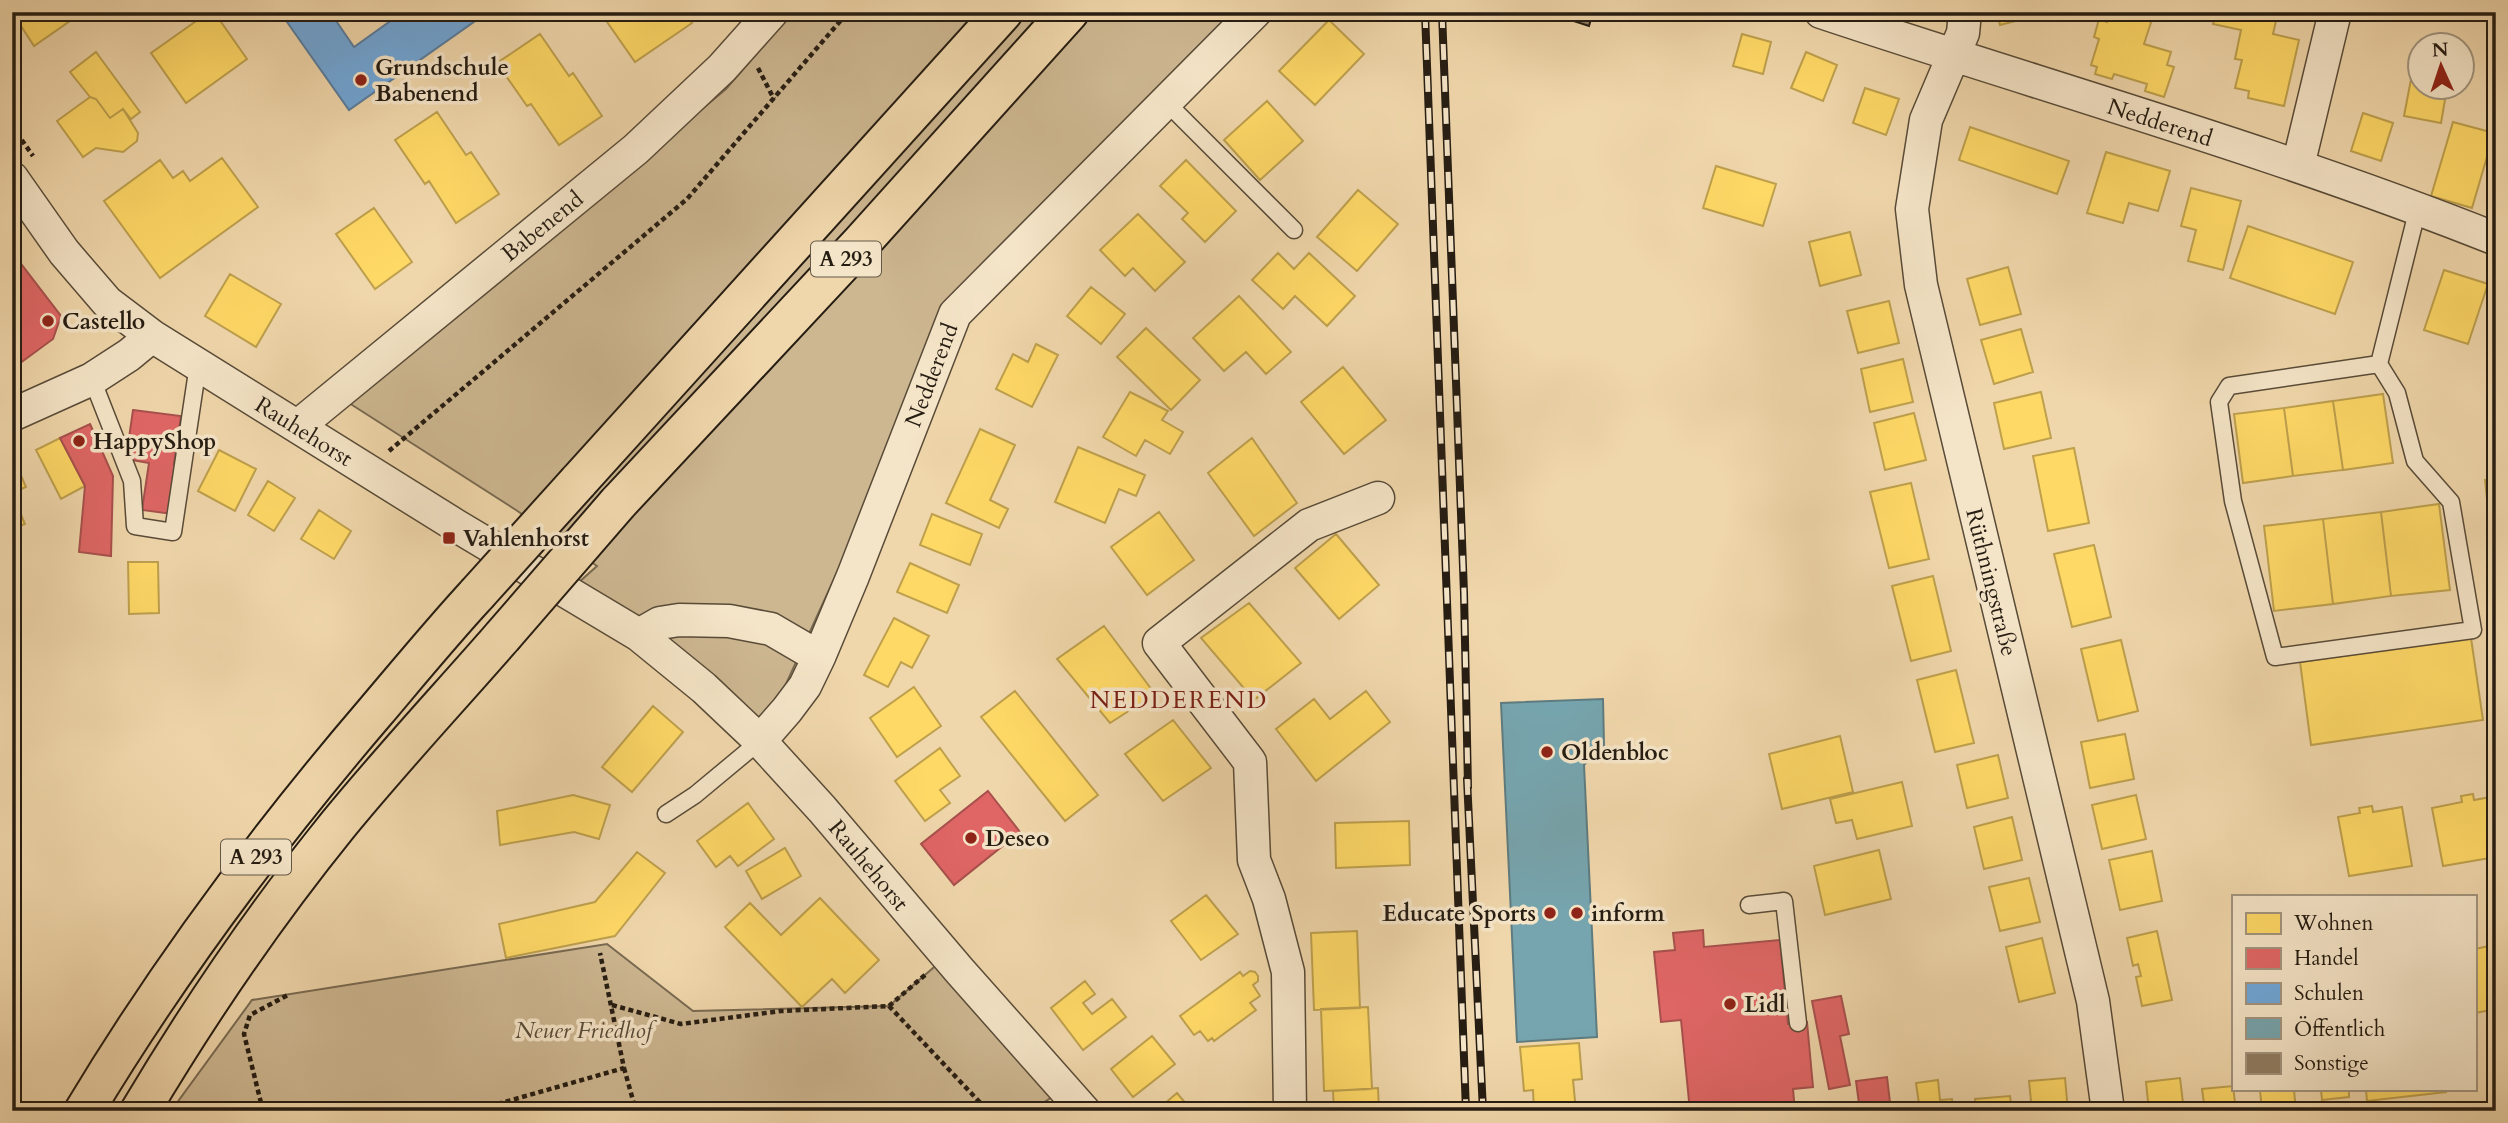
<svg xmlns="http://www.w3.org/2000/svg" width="2508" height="1123" font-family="Cardo,serif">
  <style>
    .green { fill: #cdb791; stroke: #796a52; stroke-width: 2 }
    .homes { fill: #ffd966; stroke: #bea04d; stroke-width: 2 }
    .shops { fill: #e06666; stroke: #a8504d; stroke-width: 2 }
    .schools { fill: #6fa8dc; stroke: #597e9f; stroke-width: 2 }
    .public { fill: #76a5af; stroke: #5e7c80; stroke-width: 2 }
    .building { fill: #8f7d62; stroke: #251c12; stroke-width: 2 }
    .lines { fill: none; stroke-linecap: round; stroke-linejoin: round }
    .lane-casing { stroke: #584b38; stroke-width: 19 }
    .street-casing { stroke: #584b38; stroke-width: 35 }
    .highway-casing { stroke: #251c12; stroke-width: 42 }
    .path { stroke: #251c12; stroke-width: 4.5; stroke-dasharray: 5 3.5; stroke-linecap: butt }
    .lane { stroke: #f5e5c8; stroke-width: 16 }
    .street { stroke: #f5e5c8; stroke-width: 32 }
    .highway { stroke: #f0d7ab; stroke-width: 38 }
    .rail-casing { stroke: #251c12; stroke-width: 8 }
    .rail { stroke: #f5e5c8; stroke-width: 5; stroke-dasharray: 16; stroke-linecap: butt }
    .highway-bridge-casing { stroke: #251c12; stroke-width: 42; stroke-linecap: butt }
    .highway-bridge { stroke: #f0d7ab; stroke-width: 38 }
    .poi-dot { fill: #8f2418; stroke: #f5e5c8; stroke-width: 2.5 }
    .labels { text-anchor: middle; stroke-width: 7; stroke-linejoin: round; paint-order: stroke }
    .shield { fill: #f5e5c8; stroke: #635849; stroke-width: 2 }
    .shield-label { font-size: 21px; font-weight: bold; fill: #251c12 }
    .poi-label { font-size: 23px; font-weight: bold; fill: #251c12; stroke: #f5e5c8; text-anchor: start }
    .street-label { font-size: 23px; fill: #251c12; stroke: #f5e5c8 }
    .park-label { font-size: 23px; font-style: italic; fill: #574a38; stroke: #f5e5c8 }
    .neighbourhood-label { font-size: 24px; letter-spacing: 2px; fill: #7a1f14; stroke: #f5e5c8 }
  </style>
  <rect width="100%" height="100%" fill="#f0d7ab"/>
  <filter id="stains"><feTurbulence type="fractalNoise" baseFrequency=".00286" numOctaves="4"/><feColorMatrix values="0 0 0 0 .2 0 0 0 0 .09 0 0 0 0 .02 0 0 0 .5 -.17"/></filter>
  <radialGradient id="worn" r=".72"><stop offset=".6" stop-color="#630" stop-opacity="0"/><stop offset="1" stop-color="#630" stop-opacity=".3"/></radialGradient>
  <path class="green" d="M793 12H1248L955 314 760 741 568 592 597 566 516 510 349 403 726 89Z
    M607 944 693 1011 889 1006 947 956 1065 1089 1030 1111H171L252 1000Z"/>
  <path class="homes" d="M12 12H64L70 21 34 46Z
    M209 12H214L247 59 186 103 151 53Z
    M615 12H685L692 23 635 62 605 19Z
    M1997 12H2051L2000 25Z
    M2110 12 2154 13 2144 44 2171 52 2167 65 2174 67 2164 97 2145 91 2147 84 2114 74 2112 79 2095 74 2097 67 2091 65 2099 39 2094 37 2099 19 2107 22Z
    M2216 12H2278L2273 34 2299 40 2284 106 2248 98 2249 91 2235 88 2242 60 2235 59 2241 30 2213 24Z
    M1329 20 1364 54 1315 105 1279 71Z
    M540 34 569 76 573 73 602 116 559 145 531 104 527 106 497 63Z
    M1742 34 1771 42 1763 74 1733 66Z
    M96 52 140 112 131 119 123 109 110 118 96 99 90 97 70 72Z
    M1806 52 1837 65 1823 101 1791 88Z
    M2412 74 2420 75V88H2447L2441 123 2404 116Z
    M1865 88 1899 99 1886 135 1853 123Z
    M90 97 96 99 110 118 123 109 138 133 137 141 123 152 96 148 83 157 57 121Z
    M1267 101 1303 141 1260 180 1224 140Z
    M437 112 466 155 471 152 499 194 456 223 429 181 425 184 395 140Z
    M2363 113 2393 123 2381 161 2351 151Z
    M2453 122 2494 133 2472 208 2431 196Z
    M1970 127 2069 161 2057 194 1959 160Z
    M2106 152 2170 171 2158 211 2129 203 2123 223 2087 213Z
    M222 158 258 207 160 278 104 201 160 160 173 178 183 171 190 181Z
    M1186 160 1236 211 1205 242 1182 219 1188 213 1160 186Z
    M1716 166 1776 184 1763 226 1703 208Z
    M2191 188 2241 201 2223 270 2188 261 2196 230 2181 226Z
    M1358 190 1398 224 1357 271 1317 237Z
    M374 208 412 262 375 289 336 234Z
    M1138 214 1185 262 1155 291 1133 268 1125 276 1100 250Z
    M2248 226 2353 262 2335 314 2230 278Z
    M1850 232 1861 275 1820 286 1809 242Z
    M1278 253 1294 269 1309 253 1355 296 1327 326 1295 296 1283 309 1252 280Z
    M2008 267 2021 314 1980 325 1967 279Z
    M2444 270 2488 284 2468 344 2424 330Z
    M230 274 281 304 256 347 205 316Z
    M1091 287 1125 314 1101 344 1067 316Z
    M1239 296 1291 352 1266 374 1246 352 1224 371 1193 338Z
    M1889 301 1899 343 1858 353 1847 311Z
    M1146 328 1200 380 1171 410 1117 357Z
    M2021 329 2033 372 1994 384 1981 340Z
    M1036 344 1058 355 1032 407 996 389 1013 354 1028 362Z
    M1903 359 1913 402 1870 412 1861 369Z
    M1343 367 1386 420 1344 454 1301 402Z
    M1130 392 1168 411 1162 420 1183 432 1170 454 1145 440 1136 456 1103 437Z
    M2041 392 2051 438 2004 449 1994 403Z
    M2383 394 2393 463 2343 470 2333 401Z
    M2333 401 2343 470 2293 476 2284 408Z
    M2284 408 2293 476 2243 483 2234 414Z
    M1914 413 1926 460 1885 470 1874 423Z
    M980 429 1015 445 990 500 1008 509 999 528 946 503Z
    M60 438 85 486 61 499 36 450Z
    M1252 438 1297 503 1254 536 1208 473Z
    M1078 447 1145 475 1136 496 1119 489 1105 523 1055 502Z
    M2074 448 2089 523 2048 531 2033 456Z
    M219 450 256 469 235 511 198 491Z
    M12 455 26 487 12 493Z
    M2496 479V528H2490L2485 480Z
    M268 481 295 498 274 531 248 515Z
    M1911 483 1929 559 1889 568 1870 492Z
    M12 494 25 524 12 529Z
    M2439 504 2450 590 2391 596 2381 512Z
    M319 510 351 531 334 559 301 539Z
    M1159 512 1194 560 1147 595 1111 547Z
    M2381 512 2391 596 2333 604 2323 519Z
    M932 514 982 534 970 565 920 545Z
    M2323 519 2333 604 2274 611 2264 526Z
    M1336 534 1379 585 1339 619 1295 568Z
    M2094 545 2111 617 2072 627 2054 554Z
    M128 562H158L159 613 129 614Z
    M910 563 959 585 947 613 897 592Z
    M1933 576 1951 651 1911 661 1892 586Z
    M1249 603 1301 663 1254 700 1201 638Z
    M894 618 929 636 912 668 901 662 888 687 864 675Z
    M1104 626 1155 694 1110 723 1057 659Z
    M2471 638 2483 720 2311 745 2300 662Z
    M2121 640 2138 711 2098 721 2081 649Z
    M1956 670 1974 743 1935 752 1917 680Z
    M914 687 941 726 897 757 870 718Z
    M1015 691 1098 795 1065 821 981 717Z
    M1366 691 1390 722 1316 781 1276 729 1314 699 1330 719Z
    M653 706 683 732 632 792 602 767Z
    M1173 720 1211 768 1163 801 1125 754Z
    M2125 734 2134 779 2090 788 2081 742Z
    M1840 736 1853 792 1782 809 1769 754Z
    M940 748 960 776 940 790 950 803 925 821 895 781Z
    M1998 755 2008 798 1967 808 1957 765Z
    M1902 782 1912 826 1857 839 1852 820 1836 823 1830 799Z
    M2473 794 2474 800 2496 796V857L2443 866 2432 808 2462 802 2461 796Z
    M573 795 610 805 599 839 574 832 500 845 497 811Z
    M2136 795 2146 839 2102 849 2092 805Z
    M748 803 774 839 738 866 730 856 716 867 697 841Z
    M2372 806 2373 812 2402 807 2412 866 2349 876 2338 817 2360 813 2359 808Z
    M2012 817 2022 860 1984 869 1974 827Z
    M1409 821 1410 865 1336 868 1335 823Z
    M785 848 801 876 762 899 746 871Z
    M1879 850 1891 899 1825 915 1814 866Z
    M2152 851 2162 901 2120 910 2109 860Z
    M637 852 665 873 615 936 506 958 499 924 595 902Z
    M2029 878 2040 922 2000 931 1989 887Z
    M1206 895 1238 934 1201 960 1171 921Z
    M820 898 879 960 845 993 832 979 802 1007 725 927 750 903 781 935Z
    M1357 931 1360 1008 1314 1010 1311 933Z
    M2157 931 2172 1000 2142 1006 2136 977 2141 976 2138 964 2133 966 2127 938Z
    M2496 936V1009L2475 1013V949L2489 946 2488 938Z
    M2042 938 2055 993 2019 1002 2006 947Z
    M1250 971 1255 972 1258 976V981L1253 985 1260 996 1250 1003 1256 1010 1214 1041 1212 1038 1208 1041 1200 1031 1194 1035 1180 1016 1240 972 1243 976Z
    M1085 981 1095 994 1083 1003 1092 1014 1112 999 1126 1017 1083 1050 1051 1008Z
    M1368 1007 1372 1089 1324 1091 1321 1009Z
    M1152 1036 1175 1064 1133 1097 1111 1069Z
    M1579 1043 1582 1079 1573 1080 1576 1111H1534L1533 1090 1524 1091 1520 1047Z
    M2065 1078 2068 1111H2032L2029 1081Z
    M2180 1078 2184 1111H2149L2146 1082Z
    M1938 1080 1940 1100 1952 1099 1953 1111H1920L1916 1083Z
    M2233 1086 2236 1111H2205L2202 1089Z
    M1378 1088 1379 1111H1334L1333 1091Z
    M2260 1090H2294L2296 1111H2262Z
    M2321 1090H2349V1097L2322 1100Z
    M2366 1090H2446V1092L2367 1101Z
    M1177 1093 1192 1111H1156Z
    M2010 1096 2012 1111H1976L1975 1099Z
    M1644 1102 1645 1111H1594L1593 1106Z"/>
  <path class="shops" d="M12 252 61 316 53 339 12 369Z
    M133 410 181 416 174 464 179 465 172 514 142 510 149 463 126 459Z
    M90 424 113 476 111 556 79 552 85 486 60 438Z
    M988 791 1020 832 954 885 921 844Z
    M1703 930 1704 947 1780 940 1788 1024 1807 1022 1813 1087 1793 1089 1795 1111H1690L1681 1020 1661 1022 1654 952 1675 950 1673 933Z
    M1841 996 1849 1034 1840 1036 1850 1085 1829 1089 1812 1001Z
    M1887 1077 1891 1111H1860L1856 1081Z"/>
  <path class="schools" d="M280 12H330L354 47 403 12H483L485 14 349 110Z"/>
  <path class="public" d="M1603 699 1604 745 1584 765 1597 1037 1517 1042 1501 703Z"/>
  <path class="building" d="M1546 12H1593L1589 26Z"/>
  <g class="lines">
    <defs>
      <path id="lane" d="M1166 102 1294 230
        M2379 364 2229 386 2219 402 2233 501 2275 657 2473 630 2451 502 2415 461 2397 393 2379 364 2418 208
        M92 379 132 481 135 526 173 532 198 365
        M666 814 695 795 760 741
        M1749 905 1784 901 1798 1023"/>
      <path id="street" d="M1821 12C2046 87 2275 151 2496 239
        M1965 12 1963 33 1926 120 1912 209 1921 285 2093 1001 2108 1111
        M2298 166 2335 12
        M12 178 64 252 107 302 152 336 455 525 639 635 704 688 760 741 822 809 959 970 1084 1111
        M12 415 92 379 129 355 152 336
        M298 426 636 149 722 68 772 12
        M639 635 660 623 679 620 729 621 771 629 819 657
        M760 741 787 710 805 686 819 657 853 576 955 314 1255 12
        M1290 1111 1288 972 1269 899 1254 860 1250 762 1159 643 1309 525 1378 498"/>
      <path id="highway" d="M578 482 1003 12
        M618 503 861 243 1069 12
        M84 1111C170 968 268 837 376 711 409 672 442 632 477 594
        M140 1111C199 1012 265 915 337 826 390 761 447 700 502 637"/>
    </defs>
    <use href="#lane" class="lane-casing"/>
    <use href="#street" class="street-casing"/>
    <use href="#highway" class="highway-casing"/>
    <path class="path" d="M758 68 774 99
      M12 126 33 156
      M389 451 687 199 848 12
      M612 1005 681 1024 781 1011 889 1006 988 1111
      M889 1006 925 975
      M624 1068 636 1111
      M263 1111 244 1034 250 1015 288 995
      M473 1111 624 1068 600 953"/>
    <use href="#lane" class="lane"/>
    <use href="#street" class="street"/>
    <use href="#highway" class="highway"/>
    <defs>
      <path id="rail" d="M1425 12 1466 1111
        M1442 12 1464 593 1468 787
        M1467 779 1483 1111"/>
    </defs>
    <use href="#rail" class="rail-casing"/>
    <use href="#rail" class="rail"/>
    <defs>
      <path id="highway-bridge" d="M477 594 578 482
        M502 637 618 503"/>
    </defs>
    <use href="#highway-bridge" class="highway-bridge-casing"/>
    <use href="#highway-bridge" class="highway-bridge"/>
  </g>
  <g class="poi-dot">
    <circle cx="361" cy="80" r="7"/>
    <circle cx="48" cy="321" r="7"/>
    <circle cx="79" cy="441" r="7"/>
    <rect x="442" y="531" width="14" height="14" rx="3.5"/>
    <circle cx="1547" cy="752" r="7"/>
    <circle cx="971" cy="838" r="7"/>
    <circle cx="1550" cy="913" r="7"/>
    <circle cx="1577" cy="913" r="7"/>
    <circle cx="1730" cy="1004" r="7"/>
  </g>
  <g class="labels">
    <g class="shield">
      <rect x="811" y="241.5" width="70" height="35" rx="5"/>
      <rect x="221" y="839.5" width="70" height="35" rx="5"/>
    </g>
    <g class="shield-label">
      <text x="846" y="266">A 293</text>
      <text x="256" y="864">A 293</text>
    </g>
    <g class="poi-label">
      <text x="375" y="75">Grundschule<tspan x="375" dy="26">Babenend</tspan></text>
      <text x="62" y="329">Castello</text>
      <text x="93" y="449">HappyShop</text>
      <text x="463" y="546">Vahlenhorst</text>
      <text x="1561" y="760">Oldenbloc</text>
      <text x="985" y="846">Deseo</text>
      <text x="1536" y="921" text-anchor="end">Educate Sports</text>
      <text x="1591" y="921">inform</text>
      <text x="1744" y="1012">Lidl</text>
    </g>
    <g class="street-label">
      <text transform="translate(2160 122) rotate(18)" y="8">Nedderend</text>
      <text transform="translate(542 226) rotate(-39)" y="8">Babenend</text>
      <text transform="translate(931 375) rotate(-69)" y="8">Nedderend</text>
      <text transform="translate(304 431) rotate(32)" y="8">Rauhehorst</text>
      <text transform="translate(1992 582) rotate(76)" y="8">Rüthningstraße</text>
      <text transform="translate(869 865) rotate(50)" y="8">Rauhehorst</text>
    </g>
    <g class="park-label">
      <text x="584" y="1038">Neuer Friedhof</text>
    </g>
    <g class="neighbourhood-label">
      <text x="1179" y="708">NEDDEREND</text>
    </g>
  </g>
  <rect width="2508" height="1123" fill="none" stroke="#f0d7ab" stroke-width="42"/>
  <rect x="14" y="14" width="2480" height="1095" fill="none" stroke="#251c12" stroke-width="3.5"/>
  <rect x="21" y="21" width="2466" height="1081" fill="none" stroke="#251c12" stroke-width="2"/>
  <rect x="2232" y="895" width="245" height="196" fill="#f5e5c8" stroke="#a2957f" stroke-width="2"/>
  <rect x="2246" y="913" width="35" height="21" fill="#ffd966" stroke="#a2957f" stroke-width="2"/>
  <text x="2294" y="930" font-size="21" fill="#251c12">Wohnen</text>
  <rect x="2246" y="948" width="35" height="21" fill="#e06666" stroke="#a2957f" stroke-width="2"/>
  <text x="2294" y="965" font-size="21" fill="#251c12">Handel</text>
  <rect x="2246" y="983" width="35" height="21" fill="#6fa8dc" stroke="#a2957f" stroke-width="2"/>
  <text x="2294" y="1000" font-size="21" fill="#251c12">Schulen</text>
  <rect x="2246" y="1018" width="35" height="21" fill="#76a5af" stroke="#a2957f" stroke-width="2"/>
  <text x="2294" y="1036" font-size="21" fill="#251c12">Öffentlich</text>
  <rect x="2246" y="1053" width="35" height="21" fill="#8f7d62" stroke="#a2957f" stroke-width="2"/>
  <text x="2294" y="1070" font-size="21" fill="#251c12">Sonstige</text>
  <g transform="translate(2441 66) rotate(357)"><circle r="33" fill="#f5e5c8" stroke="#a2957f" stroke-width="2"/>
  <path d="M0-5L12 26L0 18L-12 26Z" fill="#8f2418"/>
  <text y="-10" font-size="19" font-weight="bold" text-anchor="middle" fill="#251c12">N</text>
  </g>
  <rect width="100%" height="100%" filter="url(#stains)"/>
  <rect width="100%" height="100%" fill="url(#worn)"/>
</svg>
